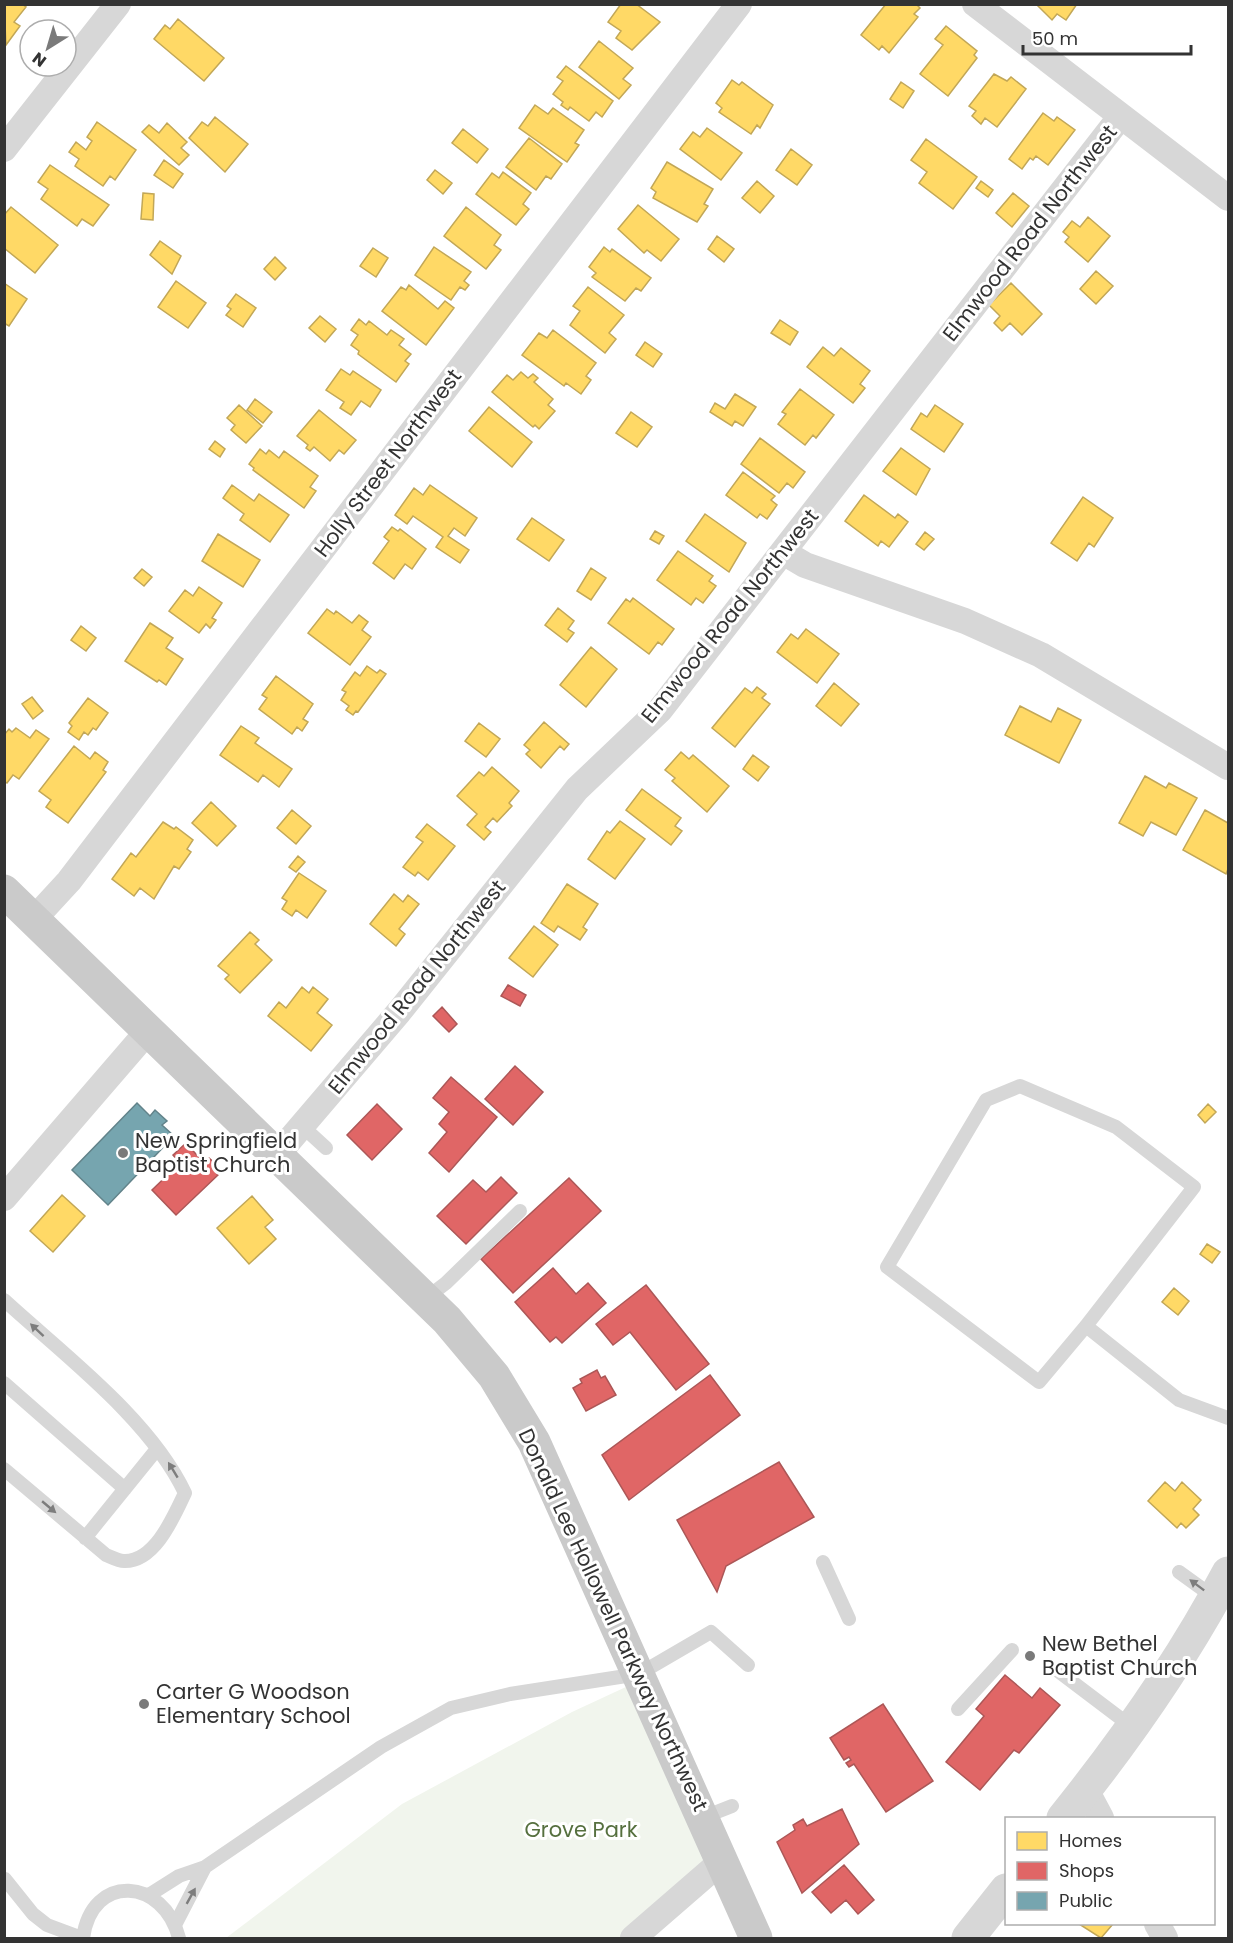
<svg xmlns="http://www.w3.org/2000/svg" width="1233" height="1943" font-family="Poppins,sans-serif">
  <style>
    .green { fill: #f1f5ed }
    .homes { fill: #ffd966; stroke: #c2a757; stroke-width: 1.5 }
    .shops { fill: #e06666; stroke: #ac5757; stroke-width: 1.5 }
    .public { fill: #76a5af; stroke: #62838a; stroke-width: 1.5 }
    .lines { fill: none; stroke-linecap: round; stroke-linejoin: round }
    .service { stroke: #d7d7d7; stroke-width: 14 }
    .minor { stroke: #d7d7d7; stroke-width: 26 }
    .tertiary { stroke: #d7d7d7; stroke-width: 33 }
    .primary { stroke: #cacaca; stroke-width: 33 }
    .oneway { fill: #7d7d7d }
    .poi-dot { fill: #7a7a7a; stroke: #fff; stroke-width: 2 }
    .labels { text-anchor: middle; stroke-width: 6; stroke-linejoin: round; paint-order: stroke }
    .street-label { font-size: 21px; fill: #333; stroke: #fff }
    .poi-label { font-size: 21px; fill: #333; stroke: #fff; text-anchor: start }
    .park-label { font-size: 21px; fill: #56703f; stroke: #fff }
  </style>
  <rect width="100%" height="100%" fill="#fff"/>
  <path class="green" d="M628 1686 729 1872 647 1938H226L402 1804 572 1712Z"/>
  <path class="homes" d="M4 4H22L26 7 14 22 20 26 6 45Z
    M621 4H636L660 22 632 50 616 38 621 31 608 22Z
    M886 4H916L920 8 914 14 918 17 889 53 882 46 879 50 861 35Z
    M1036 4H1077L1066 20 1057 14 1052 20Z
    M178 19 224 58 204 81 154 39 165 25 170 29Z
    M946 26 977 51 974 55 977 58 948 96 920 74 943 45 935 39Z
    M599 41 633 68 623 79 631 85 619 99 579 67Z
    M566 66 613 101 602 117 596 112 589 121 570 107 568 110 561 105 563 102 553 94 563 81 557 77Z
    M994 74 1007 81 1011 77 1026 89 997 127 985 118 981 124 972 116 976 111 969 106Z
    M732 80 739 85 742 82 773 105 760 128 757 125 751 134 719 112 722 108 716 103Z
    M901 82 914 91 903 108 890 99Z
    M535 105 548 114 553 108 584 130 575 143 579 145 567 162 519 128Z
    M1043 113 1054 121 1057 117 1075 130 1048 165 1036 156 1033 160 1030 158 1022 169 1009 159Z
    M215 117 248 144 225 172 189 138 202 122 208 126Z
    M97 122 136 150 115 180 110 176 103 186 75 166 79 159 69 152 76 142 86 150 92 141 87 137Z
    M167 123 187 142 181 148 189 155 179 165 142 132 149 125 159 133Z
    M707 128 742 153 721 180 680 149 693 132 700 137Z
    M463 129 488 149 477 163 452 143Z
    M529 138 562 164 551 179 546 176 536 190 506 167Z
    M926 139 977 177 953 209 919 183 927 172 911 160Z
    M791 149 812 165 797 185 776 170Z
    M164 160 183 174 173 188 154 175Z
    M667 162 713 189 704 204 708 206 697 222 653 198 656 192 651 188Z
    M50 165 109 205 93 226 82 219 77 226 41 199 48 189 38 182Z
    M435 170 452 183 443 194 427 180Z
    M503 172 531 193 523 204 529 209 516 225 476 194 492 173 499 178Z
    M757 181 774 196 760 213 742 198Z
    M981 181 993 190 988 197 976 188Z
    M143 193 154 194 153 220 141 219Z
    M1013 193 1029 206 1012 227 996 213Z
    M638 205 679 239 661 261 647 250 644 253 618 229Z
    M11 207 58 245 35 273 4 248V215Z
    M466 207 501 235 494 245 501 250 486 269 444 236Z
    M1088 217 1110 236 1088 262 1065 242 1069 237 1063 232 1072 221 1080 227Z
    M717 236 734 249 724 262 708 249Z
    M160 241 181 256 172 274 150 255Z
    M434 247 471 272 464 281 469 285 465 290 460 287 451 300 415 275Z
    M604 247 610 252 612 249 651 278 641 291 636 288 625 301 592 277 596 273 589 267Z
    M373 248 388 258 376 277 360 266Z
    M275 257 286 268 275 280 264 269Z
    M1096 271 1113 286 1096 304 1080 289Z
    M176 281 206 303 188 328 158 307Z
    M4 283 27 299 9 326 4 323Z
    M1011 283 1042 314 1022 335 1010 323 1002 331 994 323 1000 316 989 305Z
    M409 285 438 309 445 301 454 308 426 345 382 311 401 287 406 290Z
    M588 287 624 315 609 333 616 339 605 353 570 325 580 311 573 306Z
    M236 294 256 308 243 327 226 315 231 309 227 306Z
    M320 316 336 329 325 342 309 328Z
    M359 319 366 325 369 321 387 335 391 330 404 339 399 345 411 354 405 361 409 364 396 382 358 354 359 351 351 345 358 335 351 330Z
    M780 320 798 332 790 345 771 333Z
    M553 330 596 363 586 376 591 380 581 394 566 383 564 386 522 355 539 333 547 338Z
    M645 342 662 354 653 367 636 355Z
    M823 347 834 356 841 348 870 371 860 384 865 388 853 403 807 367Z
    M341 369 350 375 353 371 381 390 370 407 361 401 351 415 340 408 344 402 326 390Z
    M521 372 528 378 533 374 538 378 534 382 553 399 548 405 555 411 539 429 535 425 533 427 492 392 507 375 513 380Z
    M800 389 834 415 816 438 813 435 805 445 778 424 786 414 782 412Z
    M735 394 756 407 743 426 735 421 732 426 710 412 715 403 725 409Z
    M255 399 272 412 263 423 247 410Z
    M239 405 262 426 246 443 231 430 235 425 227 418Z
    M935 405 963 424 944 452 911 429 921 413 927 417Z
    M489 407 532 442 512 467 469 431Z
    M319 410 356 440 344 454 339 450 330 461 314 447 310 451 306 448 308 445 297 436Z
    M631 412 652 427 637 447 616 433Z
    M760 438 805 472 793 488 787 483 779 493 741 464Z
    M215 441 225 449 220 457 209 449Z
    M901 448 930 469 916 495 883 471Z
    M260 449 266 454 269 450 279 458 284 451 318 476 310 487 316 491 304 508 253 470 254 468 249 464Z
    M743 472 775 496 771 500 777 505 767 519 760 514 757 518 726 495Z
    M232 485 254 501 259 494 289 515 270 542 240 520 244 514 223 498Z
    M430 485 477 518 465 536 454 528 448 536 469 550 460 563 436 547 443 537 413 516 407 524 395 515 414 488 423 495Z
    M864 495 895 518 898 514 908 522 889 547 881 541 878 546 845 521Z
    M1083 497 1113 518 1094 547 1089 543 1077 561 1051 543Z
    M705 514 746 543 729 572 686 541Z
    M532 518 564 540 549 561 517 539Z
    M392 527 398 531 400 529 426 549 412 569 405 564 394 579 373 563 389 541 384 537Z
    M655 531 664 536 659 544 650 539Z
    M925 532 934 539 924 550 916 544Z
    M218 534 260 560 243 587 202 561Z
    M678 551 713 576 709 581 716 586 703 603 696 598 691 605 657 580Z
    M591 568 606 578 591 600 577 591Z
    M142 569 152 577 144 586 134 578Z
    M199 587 222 603 212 618 216 620 210 628 206 624 199 633 169 611 185 590 193 596Z
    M633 598 674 629 662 645 658 642 649 654 608 623 626 599 630 602Z
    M558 608 574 621 568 629 574 633 567 642 545 625Z
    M327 609 334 614 336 611 352 623 359 615 368 622 362 630 371 637 350 665 308 633Z
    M150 623 173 638 166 648 183 659 166 685 159 680 157 682 125 661Z
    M81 626 96 638 86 651 71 640Z
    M806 629 839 654 817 683 777 652 791 634 798 639Z
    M591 647 617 669 586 707 560 685Z
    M367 666 377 673 380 670 386 674 358 712 356 711 353 715 346 710 349 706 341 700 346 692 342 690 355 672 360 676Z
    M276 676 313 704 303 719 308 722 302 731 297 727 292 734 259 709 267 698 262 695Z
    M834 683 859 704 841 726 816 706Z
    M757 687 766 694 762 698 770 704 735 747 712 728 745 688 752 693Z
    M32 697 43 711 33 719 22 704Z
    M88 698 108 713 96 730 93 728 88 735 84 732 79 740 68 732 72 726 69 723Z
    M1020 706 1051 722 1058 708 1081 720 1059 763 1005 735Z
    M544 722 569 744 564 750 560 746 541 768 526 754 530 750 524 745Z
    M479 723 500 739 486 757 465 741Z
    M241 726 259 738 255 743 292 769 279 787 263 775 258 782 220 755Z
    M16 728 30 738 36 730 49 739 19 779 13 775 7 783 4 781V735L9 729 12 732Z
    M74 746 90 759 95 752 108 762 103 770 106 772 68 823 46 807 51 800 39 791Z
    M681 752 689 759 693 755 729 786 707 812 672 781 675 778 665 770Z
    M753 755 769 767 758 781 743 769Z
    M492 767 519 791 509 803 512 806 497 822 493 818 485 827 491 832 484 840 467 825 477 814 457 796 479 772 484 776Z
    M1145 776 1166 788 1169 783 1197 798 1176 835 1151 822 1143 836 1119 823Z
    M642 789 681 818 675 826 682 831 671 845 626 810Z
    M211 802 236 826 217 846 192 823Z
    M292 810 311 826 296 844 277 828Z
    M1205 810 1228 823V869L1226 874 1183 850Z
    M620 821 645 839 615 879 588 859 607 831 610 833Z
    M163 822 174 829 176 827 193 840 187 849 191 852 179 869 174 866 154 899 140 888 134 896 112 879 131 853 136 857Z
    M427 824 455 846 428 880 418 872 415 876 403 867 423 842 416 837Z
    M298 856 305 862 296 872 289 867Z
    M299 873 326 891 307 918 296 910 292 916 282 909 287 901 282 898Z
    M567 884 598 904 583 927 587 930 580 940 558 926 554 932 541 923Z
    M394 894 403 902 408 895 419 904 399 929 405 934 396 946 370 924Z
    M534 926 558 945 533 977 509 958Z
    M250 932 259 940 255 944 272 960 240 993 225 979 229 975 218 966Z
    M302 987 309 993 313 987 328 999 317 1013 332 1025 311 1051 268 1016 279 1002 286 1008Z
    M1208 1104 1216 1112 1205 1123 1198 1115Z
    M62 1195 85 1216 53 1252 30 1231Z
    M252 1196 273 1220 265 1227 276 1239 249 1264 217 1228Z
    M1207 1244 1220 1252 1212 1263 1200 1254Z
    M1174 1288 1189 1301 1178 1315 1162 1302Z
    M1165 1482 1175 1491 1182 1482 1201 1500 1193 1509 1199 1515 1186 1528 1181 1523 1177 1528 1148 1501Z
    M1079 1924H1113L1101 1938Z"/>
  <path class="shops" d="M508 985 526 995 520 1006 501 996Z
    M442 1007 457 1024 449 1032 433 1016Z
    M515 1066 543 1092 513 1125 485 1099Z
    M451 1077 497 1117 449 1172 429 1153 447 1132 439 1124 449 1112 433 1098Z
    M377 1104 402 1129 372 1160 347 1135Z
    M186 1143 204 1163 209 1158 217 1165 213 1169 218 1175 176 1215 152 1190 180 1163 173 1155Z
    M501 1177 517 1193 466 1244 437 1216 473 1180 486 1192Z
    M569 1178 601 1211 513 1293 481 1259Z
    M553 1268 576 1294 588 1283 606 1303 562 1343 556 1337 550 1342 515 1302Z
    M646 1285 709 1364 676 1390 630 1332 613 1345 596 1324Z
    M597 1370 601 1378 605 1376 616 1395 586 1411 573 1388 582 1383 580 1379Z
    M710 1375 740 1415 629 1500 602 1455Z
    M779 1462 814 1517 726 1566 717 1592 677 1520Z
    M1005 1675 1032 1698 1040 1688 1060 1705 1019 1753 1014 1750 980 1790 946 1762 984 1716 976 1709Z
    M883 1704 933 1781 886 1812 854 1764 849 1767 846 1763 851 1760 849 1757 844 1760 830 1738Z
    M842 1809 859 1844 802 1893 777 1842 795 1830 793 1825 803 1819 807 1826Z
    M844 1865 874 1900 858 1914 846 1900 831 1913 812 1892Z"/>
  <path class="public" d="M137 1103 150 1116 155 1110 167 1121 162 1125 174 1136 108 1205 72 1170Z"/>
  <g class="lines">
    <path class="service" d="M1020 1086 1116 1127 1194 1187 1086 1326 1039 1382 887 1267 986 1100Z
      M302 1126 326 1148
      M425 1299 446 1283 520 1211
      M4 1300C65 1356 150 1419 185 1493 174 1516 155 1562 124 1561 118 1561 111 1557 106 1555L4 1469
      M1086 1326 1179 1400 1228 1418
      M4 1383 125 1489
      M85 1538 157 1449
      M823 1562 849 1619
      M1179 1572 1215 1598
      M1058 1671 1132 1727
      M958 1709 1012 1650
      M704 1817 732 1806
      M5 1879 33 1914 47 1925 82 1938
      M149 1895 179 1876 205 1867 381 1747 451 1708 510 1694 639 1674 711 1632 748 1665
      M175 1925 205 1867
      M83 1938C92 1872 164 1878 179 1938"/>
    <path class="minor" d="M975 4 1228 198
      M4 149 118 4
      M783 552 805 565 965 621 1041 655 1228 767
      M34 919 69 881 739 4
      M276 1156 399 1012 577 789 660 710 1121 116
      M4 1198 148 1031
      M1086 1790 1101 1818
      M1157 1924 1165 1938
      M633 1938 723 1860"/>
    <path class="tertiary" d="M1063 1818C1125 1741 1182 1660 1228 1573
      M968 1938 1006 1890"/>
    <path class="primary" d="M4 891 447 1320 494 1376 534 1442 756 1938"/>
  </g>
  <defs><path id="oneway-solid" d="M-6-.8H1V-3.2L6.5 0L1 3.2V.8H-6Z" transform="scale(1.5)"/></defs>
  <g class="oneway">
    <use href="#oneway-solid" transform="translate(37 1330) rotate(-137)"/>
    <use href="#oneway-solid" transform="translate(173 1470) rotate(-121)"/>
    <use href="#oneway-solid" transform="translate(49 1507) rotate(40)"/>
    <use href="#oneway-solid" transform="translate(1197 1585) rotate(-143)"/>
    <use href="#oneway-solid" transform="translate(191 1896) rotate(-61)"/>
  </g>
  <g class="poi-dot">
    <circle cx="123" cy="1153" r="6"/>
    <circle cx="1030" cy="1656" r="6"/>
    <circle cx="144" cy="1704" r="6"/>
  </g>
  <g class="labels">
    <g class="street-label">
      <text transform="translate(1030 233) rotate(-52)" y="7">Elmwood Road Northwest</text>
      <text transform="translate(388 463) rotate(-53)" y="7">Holly Street Northwest</text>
      <text transform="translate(730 616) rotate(-51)" y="7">Elmwood Road Northwest</text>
      <text transform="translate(417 987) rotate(-51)" y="7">Elmwood Road Northwest</text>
      <text transform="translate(613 1620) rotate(65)" y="7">Donald Lee Hollowell Parkway Northwest</text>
    </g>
    <g class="poi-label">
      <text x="135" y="1148">New Springfield<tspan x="135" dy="24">Baptist Church</tspan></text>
      <text x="1042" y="1651">New Bethel<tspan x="1042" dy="24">Baptist Church</tspan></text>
      <text x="156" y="1699">Carter G Woodson<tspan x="156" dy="24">Elementary School</tspan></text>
    </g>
    <g class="park-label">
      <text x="581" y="1837">Grove Park</text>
    </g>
  </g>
  <rect width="1233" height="1943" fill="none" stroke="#333333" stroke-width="12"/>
  <rect x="1005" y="1817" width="210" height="108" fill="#ffffff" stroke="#adadad" stroke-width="1.5"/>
  <rect x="1017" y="1832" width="30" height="18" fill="#ffd966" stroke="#adadad" stroke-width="1.5"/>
  <text x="1059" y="1847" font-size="18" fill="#333333">Homes</text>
  <rect x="1017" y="1862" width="30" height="18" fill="#e06666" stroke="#adadad" stroke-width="1.5"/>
  <text x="1059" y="1877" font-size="18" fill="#333333">Shops</text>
  <rect x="1017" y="1892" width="30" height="18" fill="#76a5af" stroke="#adadad" stroke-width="1.5"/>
  <text x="1059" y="1907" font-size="18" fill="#333333">Public</text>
  <g transform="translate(48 48) rotate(217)"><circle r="28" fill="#ffffff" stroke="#adadad" stroke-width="1.5"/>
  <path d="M0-4.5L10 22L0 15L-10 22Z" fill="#7a7a7a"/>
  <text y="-9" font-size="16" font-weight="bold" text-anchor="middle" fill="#333333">N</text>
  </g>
  <path d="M1023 45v9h168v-9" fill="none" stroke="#333333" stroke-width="3"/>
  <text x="1032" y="45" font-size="18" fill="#333333" stroke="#ffffff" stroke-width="4.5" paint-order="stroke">50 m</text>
</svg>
